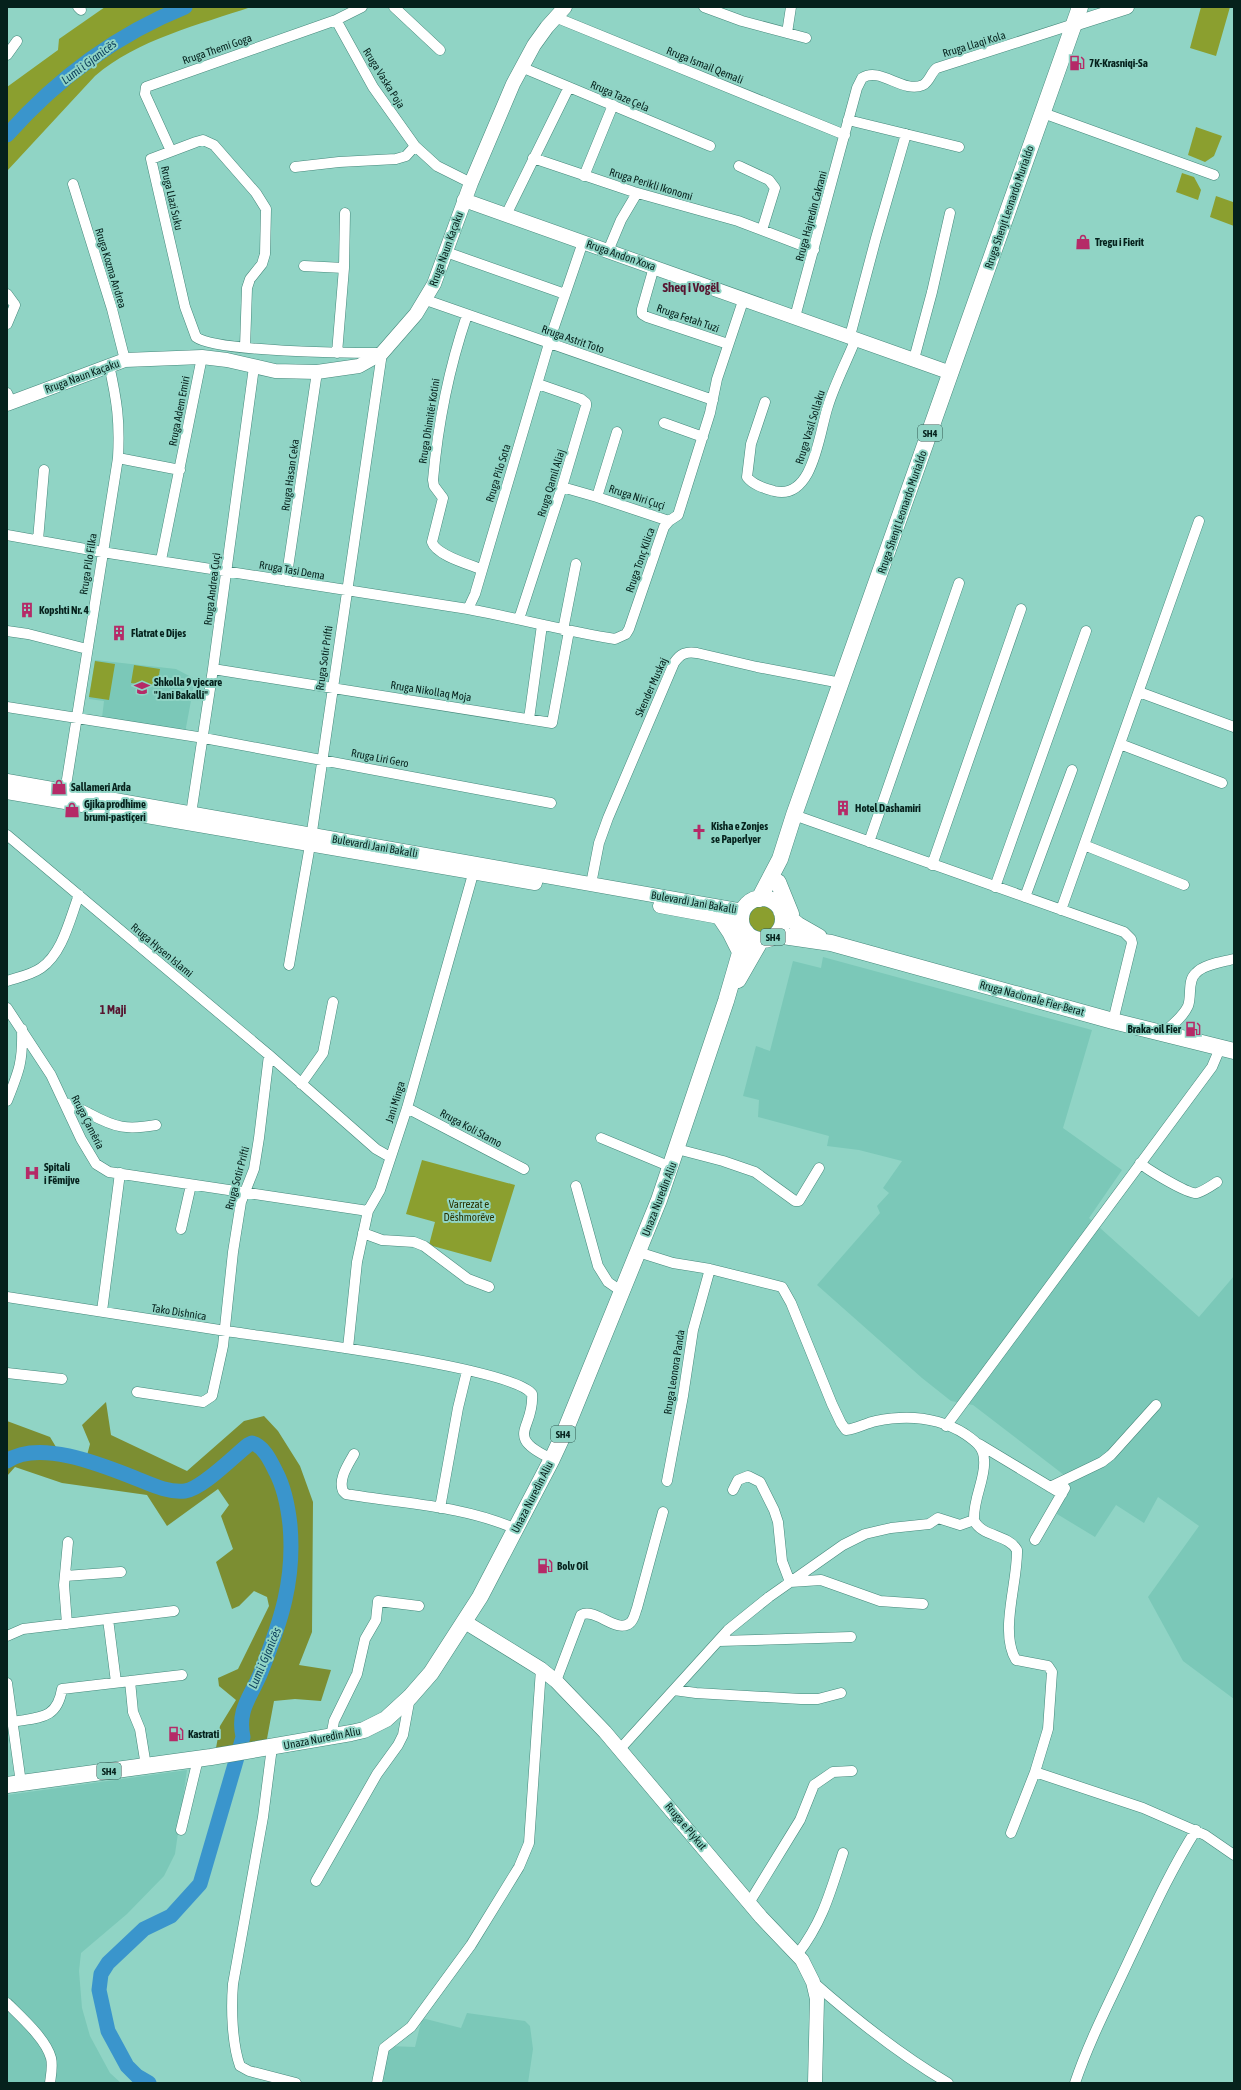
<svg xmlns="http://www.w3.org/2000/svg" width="1241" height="2090" font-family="'Asap Condensed',sans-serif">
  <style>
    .built { fill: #7bc8b8 }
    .green { fill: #8b9f2f }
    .forest { fill: #7c8e32 }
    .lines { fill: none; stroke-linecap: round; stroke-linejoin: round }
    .river { stroke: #3a95cc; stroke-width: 15 }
    .street-casing { stroke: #45887b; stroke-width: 11 }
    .secondary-casing { stroke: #45887b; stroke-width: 15 }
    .primary-casing { stroke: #45887b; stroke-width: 17 }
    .street { stroke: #fff; stroke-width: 10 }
    .secondary { stroke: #fff; stroke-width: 14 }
    .primary { stroke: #fff; stroke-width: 16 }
    .labels { text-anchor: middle; stroke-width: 4; stroke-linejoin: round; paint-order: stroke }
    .shield { fill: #90d4c5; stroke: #2f574f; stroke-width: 1 }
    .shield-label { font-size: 10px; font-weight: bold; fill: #05211c }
    .street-label { font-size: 11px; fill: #05211c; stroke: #90d4c5 }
    .poi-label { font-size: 11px; font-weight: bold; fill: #05211c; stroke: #90d4c5; text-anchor: start }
    .park-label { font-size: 11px; fill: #293100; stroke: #90d4c5 }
    .water-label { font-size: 12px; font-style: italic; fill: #0b3e5b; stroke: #90d4c5 }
    .neighbourhood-label { font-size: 12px; font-weight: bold; fill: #571530; stroke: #90d4c5 }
    .quarter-label { font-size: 13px; font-weight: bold; fill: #571530; stroke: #90d4c5 }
  </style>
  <rect width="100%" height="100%" fill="#90d4c5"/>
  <path class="built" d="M95 660 176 669 195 679 185 733 102 718 104 701 89 699Z
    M823 957 1092 1030 1063 1128 1122 1170 1089 1218 1199 1317 1234 1276V1699L1183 1661 1148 1597 1199 1526 1158 1497 1144 1523 1116 1505 1095 1537 1057 1514 1064 1475 973 1405 951 1401 922 1378 817 1285 880 1213 877 1206 889 1193 883 1188 902 1161 859 1150 827 1146 829 1136 758 1117 759 1100 743 1096 756 1046 770 1051 793 961 821 968Z
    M187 1770 175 1854 164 1876 127 1914 81 1953 79 1971 82 2008 90 2036 110 2073 121 2083H7V1795Z
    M467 2013 525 2021 530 2026 533 2049 528 2083H381L388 2046 415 2047 422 2018 461 2028Z"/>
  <path class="green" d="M105 7H251C201 24 136 40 95 76L7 171V87L58 50 59 39Z
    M1201 7H1230L1216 56 1190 48Z
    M1196 127 1222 136 1214 156 1205 162 1188 155Z
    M1182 173 1194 177 1201 190 1198 200 1176 192Z
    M1216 196 1233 202 1234 226 1210 217Z
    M95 661 115 664 109 700 89 697Z
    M134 665 160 669 157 687 131 683Z
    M749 919a13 13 0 1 1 26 0a13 13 0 1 1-26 0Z
    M422 1160 515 1185 491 1262 429 1245 435 1222 406 1214Z"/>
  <path class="forest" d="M106 1402 111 1435 187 1471 244 1421 264 1416 278 1431 300 1466 313 1502 312 1632 299 1665 331 1670 321 1701 295 1699 274 1701 266 1744 216 1748 220 1726 236 1700 219 1686 218 1678 238 1669 269 1606 267 1597 254 1591 239 1606 232 1609 216 1562 233 1549 221 1516 229 1505 218 1489 167 1526 147 1495 62 1483 15 1467 7 1476V1421L50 1437 62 1457 85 1463 90 1444 82 1425Z"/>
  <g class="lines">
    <path class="river" d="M7 135C57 79 115 35 185 7
      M7 1461C39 1439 102 1465 135 1478 150 1484 168 1493 185 1491 202 1489 234 1456 248 1445L252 1443C264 1446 271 1462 276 1472 285 1489 288 1507 290 1525 295 1580 281 1621 261 1672 251 1697 237 1709 243 1737L200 1884 171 1916 144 1929 108 1963 101 1974 99 1990 108 2031 127 2066 137 2076 149 2083"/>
    <defs>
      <path id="street" d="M78 7 81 10
        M394 7 440 50
        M704 7 742 21 806 38
        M555 17 845 135
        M336 20 373 87 415 146 437 166 471 183
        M787 33 791 7
        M7 55 17 41
        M521 67 710 146
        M1043 113 1214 175
        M848 120 959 147
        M171 151 145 94 146 87 336 20 362 7
        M533 158 634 192 738 221 814 250
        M739 166 769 180 775 188 762 230
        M295 167 339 162 396 159 406 156 415 146
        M584 176 613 105
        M73 184 112 309 125 360
        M506 215 569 87
        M608 251 621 220 637 193
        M446 252 565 294
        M304 266 344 268
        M654 267 642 309V314L647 317 728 344
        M7 294 15 305 7 324
        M426 300 713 400
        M467 315C448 371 438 422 433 480L434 486 443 498 432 542C436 555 468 564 481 569
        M795 317 857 88 862 78C880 66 903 94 923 85 930 81 931 72 937 68L1074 24
        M850 336 876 238 906 134
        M245 347 247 288 250 279 262 264 265 254 266 209 256 193 214 145 203 140 196 142 151 159 185 307 196 337C216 352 350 353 382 353L310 845 289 965
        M337 353 344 268 345 213
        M914 359 932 292 950 213
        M7 393 11 402
        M765 402 751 444 747 477C753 485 764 488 774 491 814 501 819 432 828 406 835 383 847 361 856 338
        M664 423 703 437
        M118 458 180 470
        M562 487 597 497 669 521
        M597 497 617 432
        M7 535 102 552 468 609C517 618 565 631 615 639L626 634 629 629 664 527 669 521 678 515 710 413 717 379 744 298
        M38 540 44 470
        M161 560 202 357
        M286 581 317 372
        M468 609 475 594 553 330 583 242
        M519 619 562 487 586 406V403L581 399 538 384
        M563 630 576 564
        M7 631 28 634 87 649
        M213 669 552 723 569 631
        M1139 692 1234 727
        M7 707 204 738 551 803
        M529 719 542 625
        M1120 744 1222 783
        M65 792 118 458C120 421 117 401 109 365
        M191 814 213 669 254 367
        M794 815 1124 932 1131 939 1132 943 1113 1021
        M7 835 269 1055 376 1149 390 1157
        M869 842 959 583
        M1084 845 1184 885
        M932 865 1021 609
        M591 884 599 843 608 818 674 663C680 654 686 651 697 653L757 667 841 683
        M995 887 1086 631
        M1025 897 1072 770
        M1061 910 1199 521
        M7 981C19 977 31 975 41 968 63 953 70 918 79 895
        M7 1008 51 1075 81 1139 96 1164 109 1172 368 1211
        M1163 1033C1172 1025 1183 1017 1188 1006 1192 996 1187 980 1196 973 1204 964 1223 962 1234 959
        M301 1084 323 1053 333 1002
        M7 1101C19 1071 23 1062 22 1029
        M65 1103C74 1105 82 1110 90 1114 116 1128 127 1130 156 1125
        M407 1108 524 1169
        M601 1138 671 1167
        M677 1149 723 1161 755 1172 795 1201H799L819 1168
        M1140 1163C1148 1170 1189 1195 1197 1193 1204 1191 1211 1186 1217 1182
        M576 1186 598 1266 608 1282 621 1291
        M181 1229 191 1185
        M363 1233 382 1240 414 1242 424 1246 468 1279 489 1287
        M638 1252 673 1263 710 1269 782 1287 791 1303 832 1404 841 1423 846 1430C856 1429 866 1423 876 1421 906 1415 938 1417 965 1434 975 1441 984 1447 984 1460 986 1478 973 1498 974 1520 981 1537 1008 1534 1017 1550 1018 1582 999 1632 1016 1660L1048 1666 1052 1672 1048 1729 1035 1772 1143 1808 1205 1835 1234 1855
        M7 1297C80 1308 153 1320 226 1331 271 1338 513 1367 532 1394 535 1429 502 1436 552 1459
        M102 1311 120 1173
        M348 1348 357 1262 368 1211 380 1190 407 1108 475 867
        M7 1373 62 1379
        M137 1392 203 1402 212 1396 223 1346 233 1252 241 1202 254 1169 259 1138 269 1055
        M946 1426 1212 1067 1220 1048
        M979 1444 1062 1494
        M354 1454C348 1465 338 1479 343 1491L346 1494C403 1504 462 1505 516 1529
        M667 1481 683 1396 693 1330 710 1269
        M1050 1487 1102 1462 1111 1455 1156 1405
        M733 1490 738 1480 748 1476 760 1482 774 1510 778 1522 782 1561 790 1582 821 1580 880 1601 923 1604
        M440 1508 458 1408 467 1371
        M1035 1540 1065 1488
        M65 1576 121 1572
        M108 1619 116 1682
        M67 1624 64 1585 68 1542
        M7 1636 23 1629 174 1611
        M719 1641 851 1637
        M130 1681 133 1712 140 1729 146 1766
        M556 1681 581 1615C595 1607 616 1634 630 1623 634 1620 635 1613 637 1608L663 1512
        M7 1683 21 1783
        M674 1690 696 1693 801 1699H818L841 1693
        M12 1722C39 1717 57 1720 62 1689L182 1675
        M331 1737 334 1721 357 1674 365 1639 376 1620 378 1601 419 1606
        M272 1747 263 1817 233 1984C231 2008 232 2044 240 2066L249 2071 296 2083
        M620 1749 728 1630 769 1597 843 1545 865 1534 891 1528 929 1524 938 1518 960 1525 974 1520
        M181 1830 198 1759
        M1011 1833 1035 1772
        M316 1881 377 1774 398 1745 403 1735 410 1697
        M749 1903 800 1820 814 1785 833 1772 852 1771
        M797 1955C823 1921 830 1893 843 1853
        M813 1982C855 2019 899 2054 948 2083
        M7 2003C21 2017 46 2039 51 2058 53 2066 51 2075 50 2083
        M377 2083 384 2048 411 2027 471 1945 519 1867 529 1843 541 1669
        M1075 2083C1089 2041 1110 2001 1129 1960 1150 1916 1170 1871 1196 1830"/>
      <path id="secondary" d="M1074 24 1127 7
        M464 200 951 373
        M7 404 125 360 202 357 227 360 275 371 317 372 359 366 382 353 416 314 434 284 471 183 513 84 534 45 547 27 565 7
        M7 781 743 911
        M7 792 535 883
        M660 906 741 921
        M465 1622 541 1669 556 1681 605 1732 761 1917 802 1960 813 1982 817 1999 815 2083"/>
      <path id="primary" d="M778 882 791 914
        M741 919a21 21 0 1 1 42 0a21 21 0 1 1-42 0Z
        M759 899 780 859 794 815 1080 7
        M781 911 798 925 819 937
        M720 917 730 932 740 952
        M776 935 831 943 1113 1021 1234 1051
        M738 980 761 940
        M7 1785 211 1757 351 1733 364 1730 386 1719 410 1697 431 1673 480 1597 552 1459 565 1431 659 1200 726 1001 746 932"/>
    </defs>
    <use href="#street" class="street-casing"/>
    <use href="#secondary" class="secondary-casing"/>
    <use href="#primary" class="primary-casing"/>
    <use href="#street" class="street"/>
    <use href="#secondary" class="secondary"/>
    <use href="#primary" class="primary"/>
  </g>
  <defs>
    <symbol id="fuel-bare" viewBox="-9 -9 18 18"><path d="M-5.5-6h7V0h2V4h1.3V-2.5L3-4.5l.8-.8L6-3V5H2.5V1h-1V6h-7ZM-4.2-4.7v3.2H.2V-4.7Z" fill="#b52a67" stroke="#90d4c5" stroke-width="2.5" paint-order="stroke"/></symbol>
    <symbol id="shop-bare" viewBox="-9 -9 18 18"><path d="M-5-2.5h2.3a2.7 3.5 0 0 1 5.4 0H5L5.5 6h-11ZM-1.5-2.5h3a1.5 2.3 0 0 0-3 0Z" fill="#b52a67" stroke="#90d4c5" stroke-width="2.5" paint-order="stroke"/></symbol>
    <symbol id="building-bare" viewBox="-9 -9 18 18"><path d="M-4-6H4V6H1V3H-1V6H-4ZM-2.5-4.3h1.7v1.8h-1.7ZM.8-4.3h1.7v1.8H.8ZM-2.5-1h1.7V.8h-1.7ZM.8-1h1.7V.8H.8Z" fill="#b52a67" stroke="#90d4c5" stroke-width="2.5" paint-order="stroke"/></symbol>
    <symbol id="school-bare" viewBox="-9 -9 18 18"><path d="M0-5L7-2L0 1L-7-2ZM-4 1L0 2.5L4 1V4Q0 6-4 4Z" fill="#b52a67" stroke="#90d4c5" stroke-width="2.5" paint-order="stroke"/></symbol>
    <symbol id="church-bare" viewBox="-9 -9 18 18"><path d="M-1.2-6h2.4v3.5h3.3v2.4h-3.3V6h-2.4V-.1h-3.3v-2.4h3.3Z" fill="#b52a67" stroke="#90d4c5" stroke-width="2.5" paint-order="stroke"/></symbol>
    <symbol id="hospital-bare" viewBox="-9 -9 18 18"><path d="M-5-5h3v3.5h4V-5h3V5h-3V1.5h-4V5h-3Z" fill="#b52a67" stroke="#90d4c5" stroke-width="2.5" paint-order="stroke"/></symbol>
  </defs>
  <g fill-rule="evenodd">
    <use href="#fuel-bare" x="1066" y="52" width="22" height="22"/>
    <use href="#shop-bare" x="1072" y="231" width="22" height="22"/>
    <use href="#building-bare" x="16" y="599" width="22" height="22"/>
    <use href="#building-bare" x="108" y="622" width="22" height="22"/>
    <use href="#school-bare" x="131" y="677" width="22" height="22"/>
    <use href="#shop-bare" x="48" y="776" width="22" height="22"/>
    <use href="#building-bare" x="832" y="797" width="22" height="22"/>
    <use href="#shop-bare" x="61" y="799" width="22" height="22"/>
    <use href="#church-bare" x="688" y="821" width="22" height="22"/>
    <use href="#fuel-bare" x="1182" y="1018" width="22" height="22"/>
    <use href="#hospital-bare" x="21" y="1162" width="22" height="22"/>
    <use href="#fuel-bare" x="534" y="1555" width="22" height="22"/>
    <use href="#fuel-bare" x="165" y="1723" width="22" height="22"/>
  </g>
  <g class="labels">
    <g class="shield">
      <rect x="918" y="425" width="24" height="16" rx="3"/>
      <rect x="761" y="929" width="24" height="16" rx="3"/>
      <rect x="551" y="1426" width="24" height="16" rx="3"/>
      <rect x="97" y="1763" width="24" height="16" rx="3"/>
    </g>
    <g class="shield-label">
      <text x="930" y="437">SH4</text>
      <text x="773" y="941">SH4</text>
      <text x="563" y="1438">SH4</text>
      <text x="109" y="1775">SH4</text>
    </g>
    <g class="street-label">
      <text transform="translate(974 44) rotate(-17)" y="4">Rruga Llaqi Kola</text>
      <text transform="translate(217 49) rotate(-19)" y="4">Rruga Themi Goga</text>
      <text transform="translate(705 65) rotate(22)" y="4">Rruga Ismail Qemali</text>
      <text transform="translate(384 78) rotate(58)" y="4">Rruga Vaska Poja</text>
      <text transform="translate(620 96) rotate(23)" y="4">Rruga Taze Çela</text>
      <text transform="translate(651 184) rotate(17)" y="4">Rruga Perikli Ikonomi</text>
      <text transform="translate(172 198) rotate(77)" y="4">Rruga Llazi Suku</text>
      <text transform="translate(1009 207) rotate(-71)" y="4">Rruga Shenjt Leonardo Murialdo</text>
      <text transform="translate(811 216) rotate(-75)" y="4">Rruga Hajredin Cakrani</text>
      <text transform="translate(446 249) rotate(-70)" y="4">Rruga Naun Kaçaku</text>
      <text transform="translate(621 255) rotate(19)" y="4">Rruga Andon Xoxa</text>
      <text transform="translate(111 268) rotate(73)" y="4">Rruga Kozma Andrea</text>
      <text transform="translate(688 318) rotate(19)" y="4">Rruga Fetah Tuzi</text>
      <text transform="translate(573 339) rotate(19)" y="4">Rruga Astrit Toto</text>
      <text transform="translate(82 376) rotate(-20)" y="4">Rruga Naun Kaçaku</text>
      <text transform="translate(179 411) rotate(-79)" y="4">Rruga Adem Emiri</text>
      <text transform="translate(429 421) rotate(-81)" y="4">Rruga Dhimitër Kotini</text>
      <text transform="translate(810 427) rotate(-73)" y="4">Rruga Vasil Sollaku</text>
      <text transform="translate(498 473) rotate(-73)" y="4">Rruga Pilo Sota</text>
      <text transform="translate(290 475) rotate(-82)" y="4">Rruga Hasan Ceka</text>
      <text transform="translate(551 483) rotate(-73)" y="4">Rruga Qamil Aliaj</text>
      <text transform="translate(637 497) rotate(18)" y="4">Rruga Niri Çuçi</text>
      <text transform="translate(902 512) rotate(-71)" y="4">Rruga Shenjt Leonardo Murialdo</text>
      <text transform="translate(640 560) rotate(-71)" y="4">Rruga Tonç Kilica</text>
      <text transform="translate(88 564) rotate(-81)" y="4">Rruga Pilo Filka</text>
      <text transform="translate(292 570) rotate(10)" y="4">Rruga Tasi Dema</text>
      <text transform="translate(212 589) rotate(-83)" y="4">Rruga Andrea Çuçi</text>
      <text transform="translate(324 658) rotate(-82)" y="4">Rruga Sotir Prifti</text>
      <text transform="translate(651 687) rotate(-66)" y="4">Skender Muskaj</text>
      <text transform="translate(431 691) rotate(9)" y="4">Rruga Nikollaq Moja</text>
      <text transform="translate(380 758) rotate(11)" y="4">Rruga Liri Gero</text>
      <text transform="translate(375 846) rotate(10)" y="4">Bulevardi Jani Bakalli</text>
      <text transform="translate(694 902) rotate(10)" y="4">Bulevardi Jani Bakalli</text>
      <text transform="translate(162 950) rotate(40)" y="4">Rruga Hysen Islami</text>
      <text transform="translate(1032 998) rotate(15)" y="4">Rruga Nacionale Fier-Berat</text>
      <text transform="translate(395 1102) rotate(-73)" y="4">Jani Minga</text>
      <text transform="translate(88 1122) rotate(63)" y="4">Rruga Çamëria</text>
      <text transform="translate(471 1128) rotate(28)" y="4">Rruga Koli Stamo</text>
      <text transform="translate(237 1178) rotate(-75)" y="4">Rruga Sotir Prifti</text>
      <text transform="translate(659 1199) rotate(-69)" y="4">Unaza Nuredin Aliu</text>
      <text transform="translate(179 1312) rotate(9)" y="4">Tako Dishnica</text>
      <text transform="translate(674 1372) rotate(-81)" y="4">Rruga Leonora Panda</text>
      <text transform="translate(532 1497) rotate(-63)" y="4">Unaza Nuredin Aliu</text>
      <text transform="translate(322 1738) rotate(-11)" y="4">Unaza Nuredin Aliu</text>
      <text transform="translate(686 1826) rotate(50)" y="4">Rruga e Plykut</text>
    </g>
    <g class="poi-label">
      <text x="1089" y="67">7K-Krasniqi-Sa</text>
      <text x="1095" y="246">Tregu i Fierit</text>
      <text x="39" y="614">Kopshti Nr. 4</text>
      <text x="131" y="637">Flatrat e Dijes</text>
      <text x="154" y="686">Shkolla 9 vjecare<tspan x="154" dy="13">"Jani Bakalli"</tspan></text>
      <text x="71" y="791">Sallameri Arda</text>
      <text x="84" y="808">Gjika prodhime<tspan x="84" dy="13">brumi-pastiçeri</tspan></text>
      <text x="855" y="812">Hotel Dashamiri</text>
      <text x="711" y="830">Kisha e Zonjes<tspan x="711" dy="13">se Paperlyer</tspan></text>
      <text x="1181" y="1033" text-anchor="end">Braka-oil Fier</text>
      <text x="44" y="1171">Spitali<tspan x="44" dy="13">i Fëmijve</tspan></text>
      <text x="557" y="1570">Bolv Oil</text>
      <text x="188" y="1738">Kastrati</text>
    </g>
    <g class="park-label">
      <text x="469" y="1208">Varrezat e<tspan x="469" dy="13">Dëshmorëve</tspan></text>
    </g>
    <g class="water-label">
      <text transform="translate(89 62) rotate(-37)" y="4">Lumi i Gjanicës</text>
      <text transform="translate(265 1658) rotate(-67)" y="4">Lumi i Gjanicës</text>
    </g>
    <g class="neighbourhood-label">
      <text x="113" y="1014">1 Maji</text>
    </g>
    <g class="quarter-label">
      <text x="691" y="292">Sheq i Vogël</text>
    </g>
  </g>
  <rect width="1241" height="2090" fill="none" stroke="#05211c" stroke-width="16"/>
</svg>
